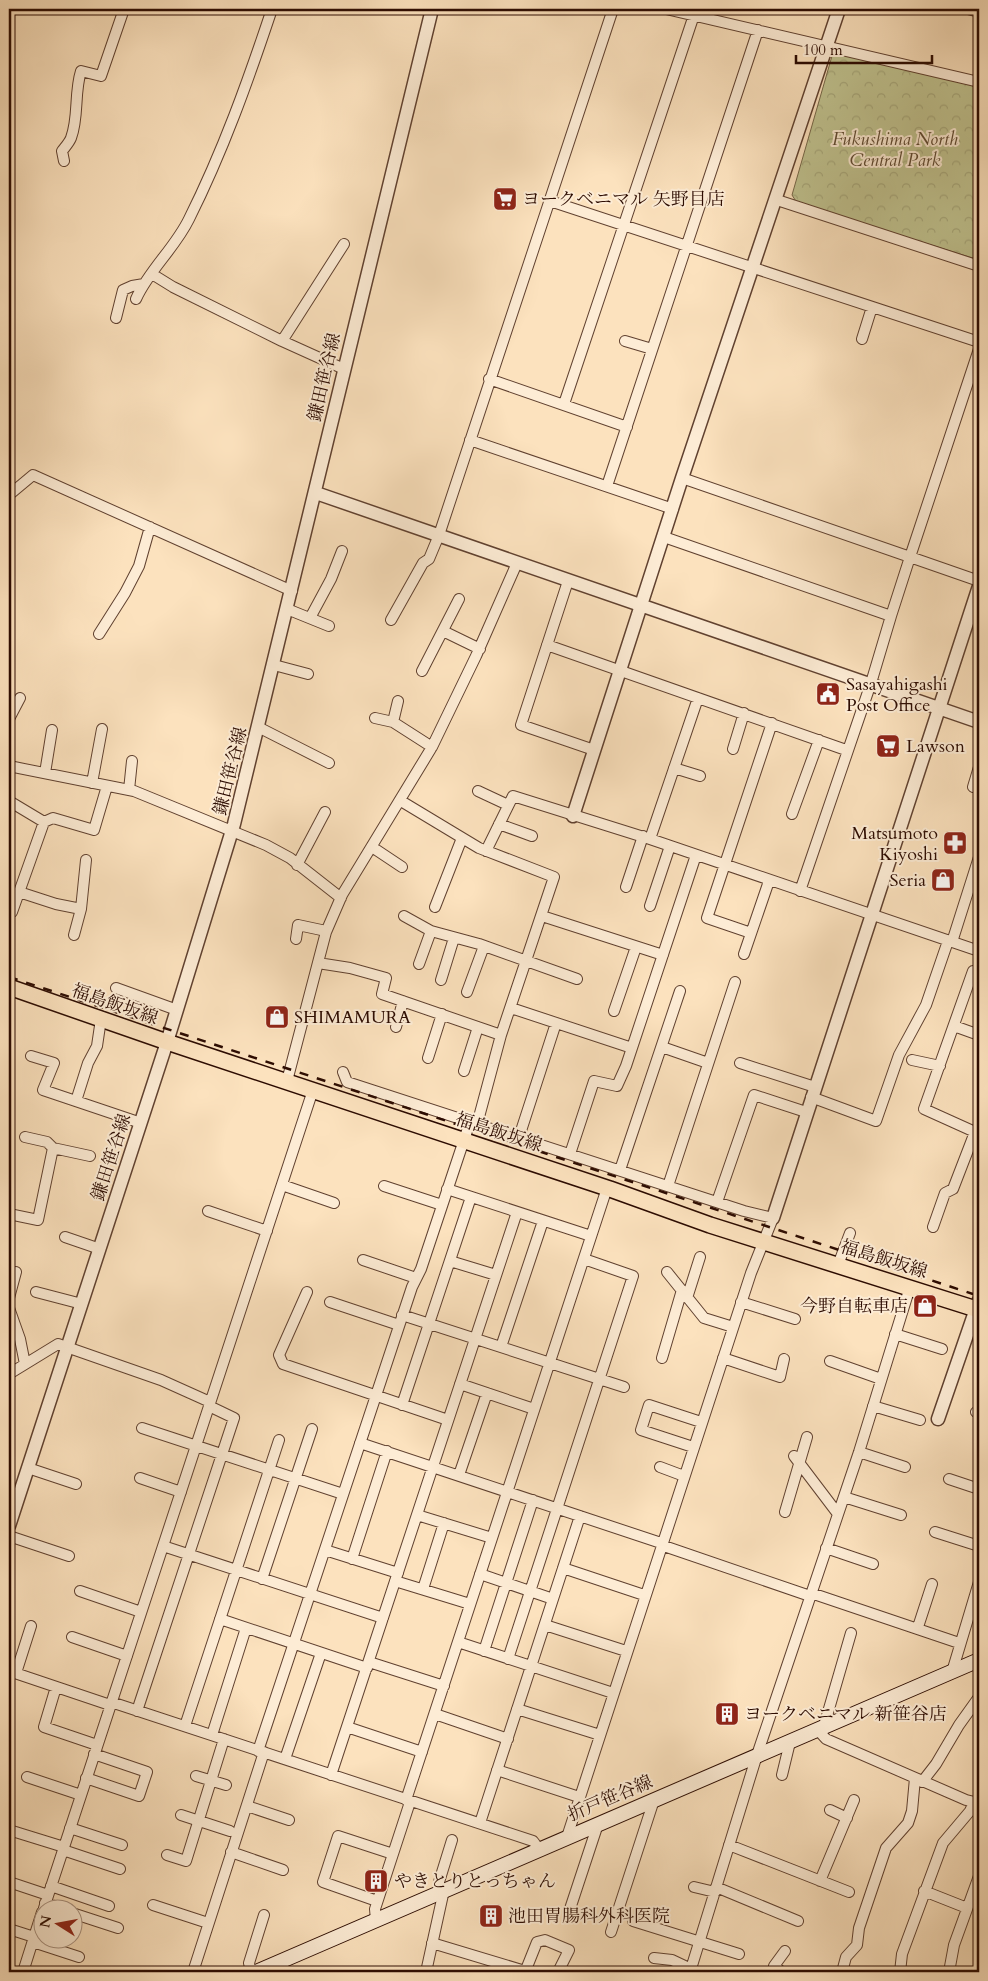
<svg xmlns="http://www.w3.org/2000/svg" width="988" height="1981" font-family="Cardo,'Noto Serif JP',serif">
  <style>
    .park { fill: url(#park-crowns); stroke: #766748 }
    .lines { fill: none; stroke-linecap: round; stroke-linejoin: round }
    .minor-casing { stroke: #604130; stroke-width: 12 }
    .tertiary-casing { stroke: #604130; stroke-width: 15 }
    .secondary-casing { stroke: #2c0b01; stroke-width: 16 }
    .primary-casing { stroke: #2c0b01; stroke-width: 18 }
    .minor { stroke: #fdecd5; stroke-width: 10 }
    .tertiary { stroke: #fdecd5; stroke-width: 12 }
    .secondary { stroke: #fdecd5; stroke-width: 14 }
    .primary { stroke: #fce2be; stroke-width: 15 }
    .rail { stroke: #2c0b01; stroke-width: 2.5; stroke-dasharray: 9 9; stroke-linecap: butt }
    .labels { text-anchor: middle; stroke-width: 4; stroke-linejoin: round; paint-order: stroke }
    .park-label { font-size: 18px; font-style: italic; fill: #604b33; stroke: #fdecd5 }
    .poi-label { font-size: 18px; fill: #2c0b01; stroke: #fdecd5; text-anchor: start }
    .street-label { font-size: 18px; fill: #2c0b01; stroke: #fdecd5 }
  </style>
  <defs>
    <pattern id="park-crowns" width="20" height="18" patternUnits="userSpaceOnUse" patternTransform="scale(1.25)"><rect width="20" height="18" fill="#c0c390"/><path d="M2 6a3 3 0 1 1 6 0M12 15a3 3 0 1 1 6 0" fill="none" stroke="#a5a67a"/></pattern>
  </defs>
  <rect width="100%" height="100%" fill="#fce2be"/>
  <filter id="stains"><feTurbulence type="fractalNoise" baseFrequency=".004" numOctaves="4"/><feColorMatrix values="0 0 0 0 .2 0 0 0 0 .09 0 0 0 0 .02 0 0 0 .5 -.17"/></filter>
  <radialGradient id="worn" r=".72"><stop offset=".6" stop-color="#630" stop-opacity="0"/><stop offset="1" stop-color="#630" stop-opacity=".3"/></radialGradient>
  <path class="park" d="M838 52 979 86V260L797 203 792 195 832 56Z"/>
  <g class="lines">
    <defs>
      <path id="minor" d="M666 9 979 82
        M968 9 979 12
        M64 161 62 151C65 147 69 143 71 138 79 117 74 93 81 71L101 76 124 9
        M777 200 979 266
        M550 201 979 342
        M152 274 173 287 282 341 344 369
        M136 299C149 270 175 248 189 219 223 151 248 81 272 9
        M116 318 123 290 132 286 144 284
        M862 339 872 307
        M282 341 344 244
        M625 341 652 349
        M979 349 910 557 979 581
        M489 379 627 427
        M564 404 694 15
        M470 440 673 509
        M607 486 758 30
        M9 495 33 475 292 591
        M664 537 891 616 910 557 682 478
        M568 581 521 725 594 750
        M287 609 329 626
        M310 618 331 579 342 551
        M391 620 423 563 429 559 439 535 613 9
        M443 631 480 649
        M99 634 125 593 139 566 150 527
        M547 645 846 750
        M274 665 308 674
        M422 671 459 599
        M375 718 393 722 432 747
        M9 719 20 698
        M393 722 398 701
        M258 727 329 763
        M733 749 744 713
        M9 766 134 791 266 845 290 858 341 898
        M674 768 700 776
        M45 773 52 730
        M92 783 102 729
        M973 787 979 767
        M129 790 132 761
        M478 791 508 805
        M9 801 44 822 53 818 94 830 107 786
        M792 814 819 740
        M499 824 532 836
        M650 839 698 698
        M372 847 402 867
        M486 851 513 796 650 839 979 951
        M297 865 325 812
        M626 887 643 836
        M800 891 871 683 891 616
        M19 892 56 904 81 909
        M650 906 670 846
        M435 907 462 838
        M9 911 12 912 44 822
        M404 916 431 931 479 944 577 979
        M542 916 663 955
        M751 933 707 918 772 723
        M74 935 81 909 86 860
        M296 939 298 925 326 931
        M952 942 979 857
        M744 954 769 881
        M318 963 350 968 386 978 382 994 501 1035
        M419 964 431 931
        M441 980 454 938
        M116 988 177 1010
        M467 992 484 946
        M511 1008 632 1048
        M614 1011 636 947
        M954 1026 979 1035
        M396 1027 403 1001
        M662 1047 708 1063
        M31 1056 54 1063 43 1090 141 1123
        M428 1058 442 1014
        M912 1060 940 1066
        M740 1063 815 1087
        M464 1071 478 1027
        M343 1072 347 1082 744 1211 773 1218 751 1273 567 1837
        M287 1081 326 932 342 895 432 747 476 656 517 563
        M811 1097 876 1121 899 1055 926 1005 948 941
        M76 1101 88 1063 97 1046 101 1019
        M25 1137 47 1142 53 1148
        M519 1137 556 1023
        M570 1154 594 1081 617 1086 626 1066 696 855
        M620 1170 680 991
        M282 1185 334 1203
        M384 1186 442 1205
        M668 1186 735 982
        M447 1189 591 1236
        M717 1202 754 1095 806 1112
        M208 1211 267 1231
        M9 1214 38 1220 53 1148 90 1156
        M933 1227 945 1193 953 1189 975 1132 924 1109 973 971
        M65 1237 100 1249
        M363 1260 416 1278
        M450 1261 496 1275
        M838 1265 850 1233
        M667 1272 704 1318 733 1327
        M36 1292 82 1304
        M307 1292 279 1355 283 1364 448 1420
        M9 1298 16 1272
        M687 1298 700 1257
        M330 1302 399 1325
        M741 1302 795 1319
        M9 1308 20 1339 25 1364
        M402 1315 624 1387
        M895 1334 942 1349
        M501 1347 543 1221
        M662 1358 682 1290
        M723 1358 780 1377 784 1359
        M830 1361 881 1379
        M9 1374 58 1344 161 1380 210 1402
        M460 1384 534 1409
        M402 1405 471 1197
        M873 1406 920 1420
        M976 1412 979 1413
        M142 1428 343 1494
        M360 1443 661 1543
        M693 1447 641 1430 649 1405 701 1422
        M859 1452 905 1467
        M794 1456 838 1514
        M660 1467 684 1476
        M28 1468 76 1484
        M459 1475 487 1393
        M140 1478 181 1492
        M949 1479 979 1489
        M844 1497 901 1515
        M785 1512 807 1437
        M417 1515 492 1538
        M935 1532 979 1546
        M9 1536 69 1556
        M661 1545 810 1596
        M163 1546 383 1618
        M826 1548 873 1564
        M325 1550 398 1573
        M352 1559 387 1451
        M563 1568 644 1595
        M480 1574 553 1599
        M262 1579 312 1429
        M395 1581 470 1604
        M423 1589 444 1523
        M80 1591 141 1612
        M811 1593 959 1643
        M220 1619 367 1668
        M545 1625 626 1651
        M918 1627 932 1584
        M72 1637 127 1656
        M458 1642 613 1693
        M484 1651 533 1500
        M508 1659 633 1276 584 1259
        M369 1662 444 1686
        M9 1671 110 1705
        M952 1672 979 1582
        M16 1673 31 1626
        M56 1687 44 1727 97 1745
        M111 1702 533 1841 539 1849
        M517 1709 600 1735
        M137 1711 234 1418 209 1406
        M435 1714 508 1739
        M185 1726 279 1440
        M824 1726 851 1633
        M347 1727 422 1752
        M817 1729 826 1739 966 1800 979 1803
        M212 1735 246 1628
        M258 1751 412 1287 421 1269 468 1128 479 1117 501 1035 554 877 479 848 401 801
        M285 1759 321 1653
        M497 1770 579 1797
        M331 1775 517 1212
        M782 1775 790 1742
        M196 1776 226 1785
        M27 1777 81 1795
        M86 1778 139 1796 147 1772 94 1754
        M922 1782 936 1764 959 1725 979 1697
        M406 1800 607 1188
        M247 1806 289 1820
        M830 1810 847 1818
        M181 1815 230 1831
        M480 1823 580 1516
        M70 1828 122 1845
        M9 1830 64 1847
        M729 1845 849 1892
        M63 1850 120 1869
        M231 1852 283 1870
        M167 1855 186 1861 224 1739
        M820 1881 854 1800
        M9 1882 48 1895
        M51 1886 109 1906
        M694 1887 715 1892
        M716 1887 798 1921
        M924 1891 967 1908
        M440 1892 439 1882 452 1840
        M377 1901 323 1882 338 1836 393 1854
        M45 1903 60 1908
        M153 1905 208 1923
        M44 1908 313 1090
        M72 1913 118 1928
        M568 1915 598 1824
        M376 1920 375 1909 410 1802
        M633 1921 739 1954
        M9 1929 34 1937
        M611 1932 654 1800
        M33 1942 79 1957
        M432 1943 525 1971
        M654 1958 672 1960 691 1969
        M23 1972 42 1912
        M193 1972 264 1752
        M251 1972 249 1963 264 1915
        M426 1972 444 1890
        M525 1972 537 1942 545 1940 569 1950 558 1972
        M690 1972 757 1755 859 1452 910 1287
        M782 1972 774 1966 785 1951
        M842 1972 846 1957 857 1945 859 1928 886 1848 908 1823 912 1811 915 1778
        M900 1972 902 1954 943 1843 970 1811 974 1802
        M949 1972 954 1945 979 1876"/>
      <path id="tertiary" d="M316 493 979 722
        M573 816 682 478 839 9
        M773 1218 979 586
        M938 1419 979 1300
        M9 1526 167 1042 234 824 432 9"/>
      <path id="secondary" d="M256 1972 979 1660"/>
      <path id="primary" d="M9 987 167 1042 610 1189 710 1225 979 1310"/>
    </defs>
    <use href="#minor" class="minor-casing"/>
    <use href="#tertiary" class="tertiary-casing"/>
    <use href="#secondary" class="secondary-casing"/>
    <use href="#primary" class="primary-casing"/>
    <use href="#minor" class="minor"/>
    <use href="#tertiary" class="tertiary"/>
    <use href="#secondary" class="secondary"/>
    <use href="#primary" class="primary"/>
    <path class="rail" d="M9 977 979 1296"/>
  </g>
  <defs>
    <symbol id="supermarket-square" viewBox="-11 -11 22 22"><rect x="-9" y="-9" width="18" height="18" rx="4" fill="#8f2418" stroke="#fdecd5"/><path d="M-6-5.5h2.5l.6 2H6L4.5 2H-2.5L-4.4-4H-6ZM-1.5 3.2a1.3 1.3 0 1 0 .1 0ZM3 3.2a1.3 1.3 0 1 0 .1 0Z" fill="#fff"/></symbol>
    <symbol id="civic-square" viewBox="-11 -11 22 22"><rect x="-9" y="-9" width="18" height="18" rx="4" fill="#8f2418" stroke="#fdecd5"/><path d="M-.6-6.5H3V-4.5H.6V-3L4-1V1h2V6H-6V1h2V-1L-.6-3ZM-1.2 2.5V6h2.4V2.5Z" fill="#fff"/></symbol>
    <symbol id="pharmacy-square" viewBox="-11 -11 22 22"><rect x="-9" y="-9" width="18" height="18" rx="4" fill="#8f2418" stroke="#fdecd5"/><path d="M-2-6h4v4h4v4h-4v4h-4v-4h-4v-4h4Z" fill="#fff"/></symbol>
    <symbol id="shop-square" viewBox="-11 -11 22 22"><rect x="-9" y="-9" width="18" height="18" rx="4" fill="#8f2418" stroke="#fdecd5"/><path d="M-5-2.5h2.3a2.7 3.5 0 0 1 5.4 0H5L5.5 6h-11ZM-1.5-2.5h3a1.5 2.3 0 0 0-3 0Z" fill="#fff"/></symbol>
    <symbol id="building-square" viewBox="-11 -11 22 22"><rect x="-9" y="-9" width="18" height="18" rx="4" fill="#8f2418" stroke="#fdecd5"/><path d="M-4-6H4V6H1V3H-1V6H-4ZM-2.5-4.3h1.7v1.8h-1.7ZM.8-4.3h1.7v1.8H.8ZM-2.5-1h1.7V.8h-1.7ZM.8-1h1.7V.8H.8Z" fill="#fff"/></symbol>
  </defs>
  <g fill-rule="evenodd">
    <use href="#supermarket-square" x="491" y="185" width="28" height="28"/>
    <use href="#civic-square" x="814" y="680" width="28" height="28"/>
    <use href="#supermarket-square" x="874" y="732" width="28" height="28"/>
    <use href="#pharmacy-square" x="941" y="829" width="28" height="28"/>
    <use href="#shop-square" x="929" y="866" width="28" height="28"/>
    <use href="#shop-square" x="263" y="1003" width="28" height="28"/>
    <use href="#shop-square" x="911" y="1292" width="28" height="28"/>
    <use href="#building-square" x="713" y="1700" width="28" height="28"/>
    <use href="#building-square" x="362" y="1867" width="28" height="28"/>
    <use href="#building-square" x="477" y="1902" width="28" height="28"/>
  </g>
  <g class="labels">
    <g class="park-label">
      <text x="895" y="145">Fukushima North<tspan x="895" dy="21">Central Park</tspan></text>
    </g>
    <g class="poi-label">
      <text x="522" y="205">ヨークベニマル 矢野目店</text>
      <text x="846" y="690">Sasayahigashi<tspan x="846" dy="21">Post Office</tspan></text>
      <text x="906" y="752">Lawson</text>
      <text x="938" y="839" text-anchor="end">Matsumoto<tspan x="938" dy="21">Kiyoshi</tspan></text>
      <text x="926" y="886" text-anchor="end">Seria</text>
      <text x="294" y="1023">SHIMAMURA</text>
      <text x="908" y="1312" text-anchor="end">今野自転車店</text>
      <text x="744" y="1720">ヨークベニマル 新笹谷店</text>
      <text x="394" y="1887">やきとりとっちゃん</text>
      <text x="508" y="1922">池田胃腸科外科医院</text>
    </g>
    <g class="street-label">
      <text transform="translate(324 377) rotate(-77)" y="6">鎌田笹谷線</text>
      <text transform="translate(230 771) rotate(-76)" y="6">鎌田笹谷線</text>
      <text transform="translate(115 1004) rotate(19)" y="6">福島飯坂線</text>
      <text transform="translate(499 1132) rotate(18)" y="6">福島飯坂線</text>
      <text transform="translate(111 1157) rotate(-72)" y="6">鎌田笹谷線</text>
      <text transform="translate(884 1259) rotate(17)" y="6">福島飯坂線</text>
      <text transform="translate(610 1798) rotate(-23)" y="6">折戸笹谷線</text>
    </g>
  </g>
  <rect width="988" height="1981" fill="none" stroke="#fce2be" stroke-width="30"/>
  <rect x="10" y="10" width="968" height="1961" fill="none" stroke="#2c0b01" stroke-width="2.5"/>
  <rect x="15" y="15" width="958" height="1951" fill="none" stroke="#2c0b01"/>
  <g transform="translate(58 1924) rotate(281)"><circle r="24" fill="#fdecd5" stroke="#a99280"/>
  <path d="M0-4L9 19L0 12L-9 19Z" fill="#8f2418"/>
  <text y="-8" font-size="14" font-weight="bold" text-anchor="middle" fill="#2c0b01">N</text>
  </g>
  <path d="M796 55v8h136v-8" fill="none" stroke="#2c0b01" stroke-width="2.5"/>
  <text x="803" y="55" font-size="15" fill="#2c0b01" stroke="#fdecd5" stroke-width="4" paint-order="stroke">100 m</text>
  <rect width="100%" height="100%" filter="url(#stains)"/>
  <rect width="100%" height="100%" fill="url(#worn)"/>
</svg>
